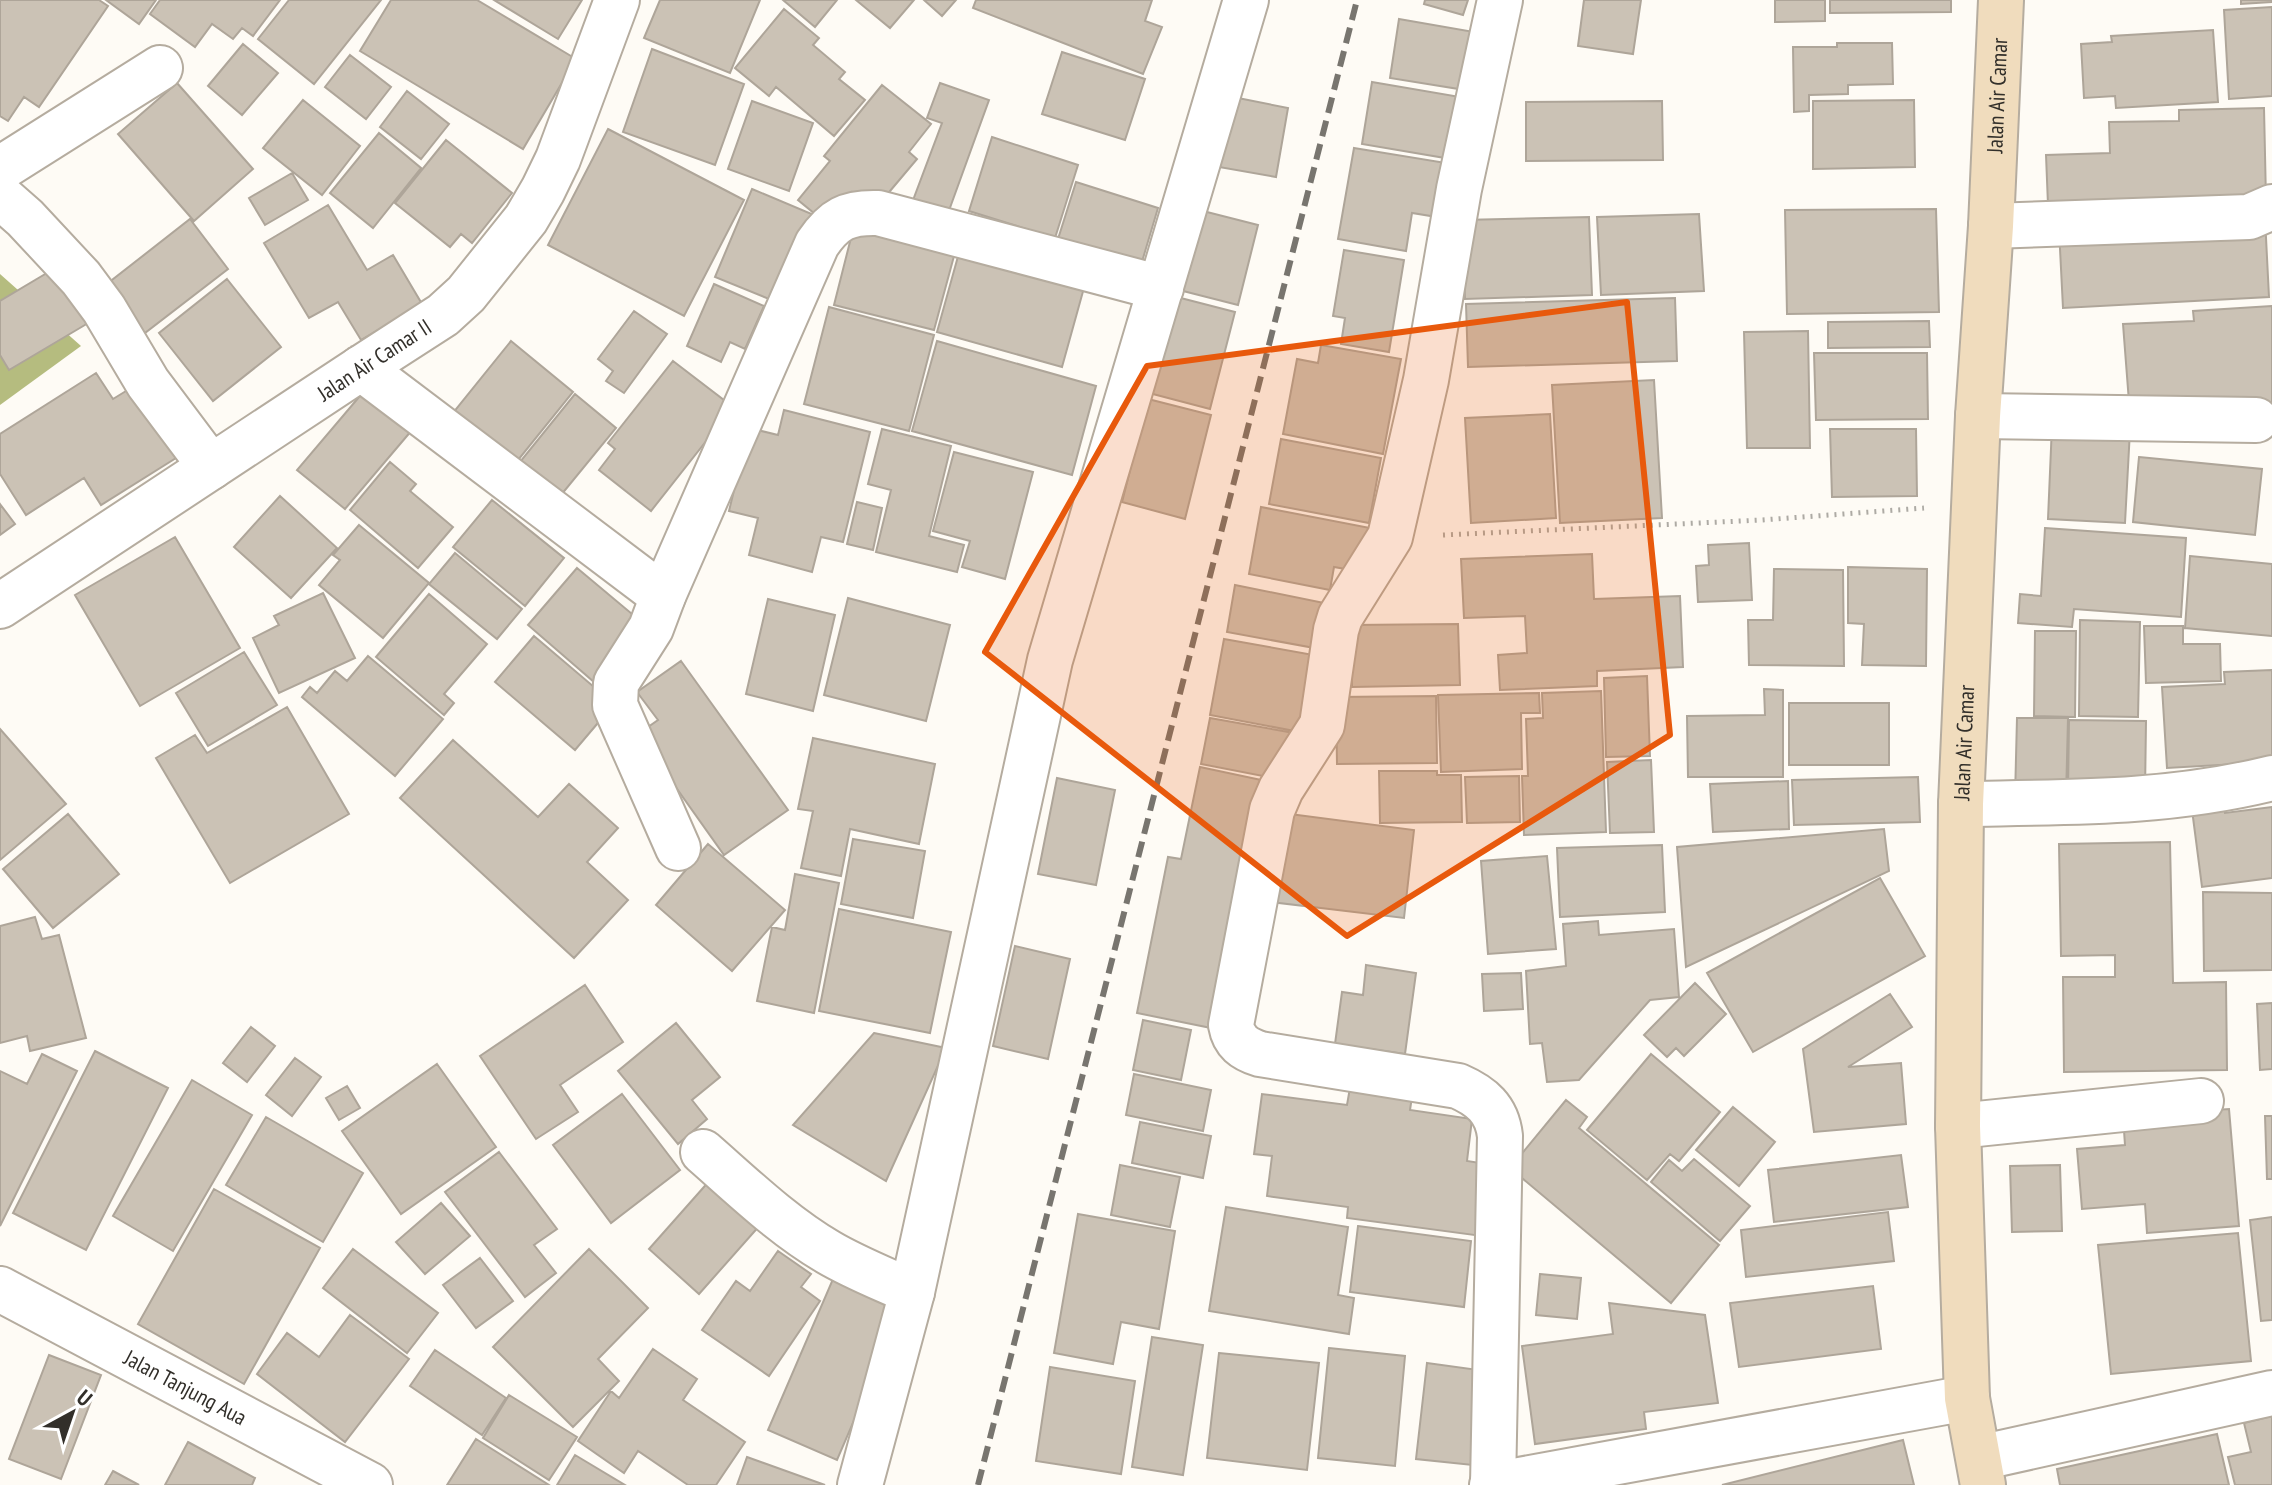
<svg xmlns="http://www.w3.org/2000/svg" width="2272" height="1485" font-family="'PT Sans Narrow',sans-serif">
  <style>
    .forest { fill: #b5bc7f }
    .building { fill: #cbc2b5; stroke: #aea599; stroke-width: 2 }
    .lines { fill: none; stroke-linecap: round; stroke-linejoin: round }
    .minor-casing { stroke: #b5ac9f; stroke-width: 48 }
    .secondary-casing { stroke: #b5ac9f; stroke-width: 48 }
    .path { stroke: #adaaa4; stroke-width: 5; stroke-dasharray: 2 6; stroke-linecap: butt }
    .minor { stroke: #fff; stroke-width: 44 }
    .secondary { stroke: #f0dcbd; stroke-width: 44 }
    .rail { stroke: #78756f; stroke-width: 6; stroke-dasharray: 16 8; stroke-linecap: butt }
    .marked { fill: #e8590c; fill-opacity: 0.2; stroke: #e8590c; stroke-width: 6; stroke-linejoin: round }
    .labels { text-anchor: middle; stroke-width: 8; stroke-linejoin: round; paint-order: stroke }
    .street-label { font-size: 22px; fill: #322f2a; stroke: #fff }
  </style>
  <rect width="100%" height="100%" fill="#fefbf5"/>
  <path class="forest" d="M0 274 81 346 0 405Z"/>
  <path class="building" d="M0 0H99L108 6 39 107 24 97 8 121 0 116Z
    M106 0H156L139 24Z
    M160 0H280L253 36 242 28 233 39 212 24 195 47 150 14Z
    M289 0H381L314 84 258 39Z
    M391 0H477L576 59 523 149 360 51Z
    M494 0H582L558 39Z
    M660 0H760L730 73 644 38Z
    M783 0H837L815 27Z
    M856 0H914L890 28Z
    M924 0H956L942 16Z
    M976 0H1152L1145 21 1162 27 1143 74 973 8Z
    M1425 0H1468L1463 15 1424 4Z
    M1584 0H1641L1633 54 1578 46Z
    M1775 0H1825V21L1775 22Z
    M1830 0H1951V12L1830 13Z
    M2241 0H2272V2L2241 4Z
    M2272 7V96L2229 99 2224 10Z
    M784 9 819 38 813 45 845 72 839 79 865 100 834 136 776 87 769 96 735 68Z
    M1399 19 1474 32 1465 90 1390 78Z
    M2213 30 2218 102 2116 108 2115 96 2084 98 2081 44 2112 42 2111 36Z
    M1837 43H1892L1893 84 1848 85V94L1809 95V111L1794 112 1793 47H1837Z
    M243 44 278 73 242 115 208 86Z
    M652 49 744 84 715 165 623 132Z
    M1062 52 1145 79 1125 140 1042 114Z
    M350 55 391 87 366 119 325 87Z
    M1372 82 1460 97 1451 159 1362 144Z
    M177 83 253 169 194 221 118 134Z
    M940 83 989 100 947 216 912 203 942 123 927 118Z
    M882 85 931 124 909 152 917 159 874 210 852 192 826 223 798 200 830 161 824 156Z
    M407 91 449 124 421 159 380 127Z
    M1233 97 1288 108 1276 177 1219 167Z
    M303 100 360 146 322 195 263 148Z
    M1914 100 1915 167 1813 169V101Z
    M752 101 813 123 789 191 728 169Z
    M1662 101 1663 160 1526 161V102Z
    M2264 108 2266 200 2048 205 2046 155 2110 153 2109 122 2179 121V110Z
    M608 129 744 200 684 316 548 245Z
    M379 133 421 168 373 228 330 193Z
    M992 137 1078 165 1055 238 969 211Z
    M446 140 512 193 472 243 461 234 450 247 395 203Z
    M1354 148 1452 164 1443 218 1412 213 1406 251 1338 239Z
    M292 173 308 200 265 225 249 198Z
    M1076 182 1158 208 1141 265 1058 239Z
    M752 189 814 215 779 303 715 277Z
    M328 205 367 270 393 255 422 304 361 340 338 302 309 318 264 243Z
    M1936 209 1939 312 1787 314 1785 210Z
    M1203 211 1258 225 1238 305 1183 291Z
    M1699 214 1704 291 1601 295 1597 217Z
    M1589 217 1592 295 1465 299 1462 220Z
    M856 218 957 245 934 330 834 305Z
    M2265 218 2269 297 2063 308 2059 229Z
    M190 219 228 269 141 336 103 287Z
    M962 242 1087 277 1062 367 937 332Z
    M1344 250 1404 260 1389 352 1341 344 1345 318 1333 316Z
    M62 264 95 319 9 370 0 355V301Z
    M227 279 281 347 213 401 159 333Z
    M714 284 764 306 745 349 730 342 721 362 687 346Z
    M1173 296 1235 312 1210 409 1149 393Z
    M1675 298 1677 361 1468 367 1466 304Z
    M2272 306V404L2200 408 2129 402 2123 324 2194 321 2193 311Z
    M829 307 934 335 909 431 804 404Z
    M634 311 667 334 624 393 606 381 613 371 598 359Z
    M1929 321 1930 347 1828 348V322Z
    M1808 331 1810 448H1747L1744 332Z
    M511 341 573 392 510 470 448 419Z
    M937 341 1096 386 1072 475 912 431Z
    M1321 345 1401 359 1383 454 1283 434 1297 359 1318 363Z
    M1814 353H1927L1928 419 1816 420Z
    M673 361 733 407 651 511 599 470 615 449 608 443Z
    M96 373 113 399 139 383 184 453 101 505 84 478 26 515 0 474V434Z
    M1654 380 1662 518 1560 523 1552 385Z
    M365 390 412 430 345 509 297 470Z
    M575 394 616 428 552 506 511 473Z
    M1148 399 1211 415 1185 519 1122 502Z
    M784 410 870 432 843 542 821 537 812 572 749 555 758 518 729 511 749 428 778 435Z
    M1550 414 1556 518 1471 523 1465 418Z
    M2052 425 2130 430 2125 523 2048 519Z
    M882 429 951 446 929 536 964 545 957 572 876 552 891 490 868 484Z
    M1830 429H1916L1917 496 1832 497Z
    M1281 439 1381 458 1369 523 1269 504Z
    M954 452 1033 472 1005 579 962 567 970 541 933 531Z
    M2139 457 2262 469 2255 535 2133 522Z
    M390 462 416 484 410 491 453 527 418 568 350 510Z
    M280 496 337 548 291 598 234 547Z
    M492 500 564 558 525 606 453 547Z
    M857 502 882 508 873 550 847 544Z
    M0 504 15 524 0 535Z
    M1261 507 1370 528 1362 572 1334 567 1330 590 1249 574Z
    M359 525 429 583 383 638 319 585 340 560 333 555Z
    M2045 528 2186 538 2181 617 2074 609 2072 627 2018 623 2020 594 2041 596Z
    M175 537 240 648 140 706 75 595Z
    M1749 543 1752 600 1698 602 1696 566 1709 565 1708 545Z
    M455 553 522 609 497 639 429 584Z
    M1592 554 1594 599 1680 596 1683 667 1597 671V686L1500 690 1498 655 1527 653 1525 616 1464 618 1461 559Z
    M2190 556 2272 564V636L2185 628Z
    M1848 567 1927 569 1926 666 1862 665 1864 624 1848 623Z
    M577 568 644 624 594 682 528 625Z
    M1774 569 1843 570 1844 666 1749 665 1748 620H1773Z
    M1235 585 1329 604 1320 649 1227 632Z
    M323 593 355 658 279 693 253 638 279 625 274 616Z
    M429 594 487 644 444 694 454 703 444 715 376 657Z
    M848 598 950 625 926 721 824 695Z
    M768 599 835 615 813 711 746 694Z
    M2080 620 2140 622 2138 717 2079 716Z
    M1458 624 1460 685 1352 687 1351 625Z
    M2144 626H2183V644H2220L2221 681 2146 683Z
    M2035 631H2076L2075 717 2034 716Z
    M534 636 614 704 575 750 495 682Z
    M1224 639 1319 656 1305 733 1210 715Z
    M244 652 277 705 208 746 176 693Z
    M368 656 443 719 395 776 302 697 310 687 317 693 335 671 347 681Z
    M681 661 788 810 724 855 638 734 658 720 637 692Z
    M2272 670V762L2167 768 2162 687 2225 684 2224 672Z
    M1647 676 1650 756 1606 757 1604 678Z
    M1764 689 1783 690V777H1688L1687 716 1765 715Z
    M1601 691 1606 832 1524 835 1522 776H1528L1526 719 1543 718 1542 693Z
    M1539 693 1540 713H1521L1522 769 1441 772 1438 695Z
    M1436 696 1437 763 1337 764 1336 697Z
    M1789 703H1889V765H1789Z
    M287 707 349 814 230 883 156 758 195 735 207 753Z
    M1210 718 1294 733 1273 778 1201 764Z
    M2017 718H2068L2066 799 2015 798Z
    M2069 720 2146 721 2145 793 2068 791Z
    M0 729 66 804 0 860Z
    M813 738 935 764 919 844 850 829 841 876 801 868 813 811 798 809Z
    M453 740 538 817 569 784 618 828 587 862 628 900 574 958 400 798Z
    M1651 760 1654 832 1610 833 1607 762Z
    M1200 767 1266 781 1216 1029 1137 1013 1168 857 1181 859Z
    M1379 771H1437V775H1461L1462 822 1380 823Z
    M1519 776 1520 822 1467 823 1465 777Z
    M1918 777 1920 822 1794 825 1792 780Z
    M1057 778 1115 790 1096 885 1038 874Z
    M1788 781 1789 829 1713 832 1710 784Z
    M2223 797 2225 813 2272 807V878L2202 887 2191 802Z
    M1282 813 1414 830 1404 918 1271 902Z
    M68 814 119 874 53 928 3 869Z
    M1884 829 1889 871 1686 967 1677 847Z
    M853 839 925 851 913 918 841 904Z
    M2170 842 2173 983 2226 982 2227 1070 2064 1072 2063 977H2115V955L2061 956 2059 844Z
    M708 844 785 910 732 971 656 905Z
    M1662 845 1665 912 1560 917 1557 848Z
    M1547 856 1556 949 1488 954 1481 861Z
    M795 874 839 883 814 1013 757 1001 772 927 785 930Z
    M1880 878 1925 956 1753 1052 1707 973Z
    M2203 892 2272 893V970L2204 971Z
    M839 909 951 932 930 1033 819 1011Z
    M35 917 42 939 59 935 86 1038 30 1051 27 1036 0 1043V926Z
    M1598 921 1599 935 1674 929 1679 997 1650 1000 1579 1080 1547 1082 1542 1043 1530 1044 1526 971 1566 966 1563 924Z
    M1015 946 1070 959 1048 1059 993 1046Z
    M1366 965 1416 973 1405 1054 1335 1044 1342 992 1363 995Z
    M1521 973 1523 1009 1484 1011 1482 974Z
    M1695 983 1726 1014 1684 1056 1676 1048 1667 1057 1644 1035Z
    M585 985 623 1042 560 1085 578 1112 536 1139 480 1056Z
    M1890 994 1912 1027 1848 1067 1901 1063 1906 1124 1814 1132 1803 1049Z
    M2272 1003V1069L2260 1070 2257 1004Z
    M1143 1020 1191 1030 1181 1080 1133 1070Z
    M676 1023 720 1077 692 1100 707 1119 678 1144 618 1071Z
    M251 1027 275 1046 247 1082 223 1063Z
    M874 1033 946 1048 886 1181 793 1125Z
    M95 1051 168 1088 86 1250 13 1213Z
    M42 1054 77 1071 0 1226V1071L27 1084Z
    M1651 1054 1720 1112 1679 1161 1670 1154 1647 1180 1587 1130Z
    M295 1058 321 1077 292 1116 266 1095Z
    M437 1064 496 1147 401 1214 342 1131Z
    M1134 1074 1211 1090 1203 1131 1126 1115Z
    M192 1080 252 1115 173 1251 113 1216Z
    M1351 1082 1413 1090 1410 1110 1472 1119 1467 1161 1499 1166 1489 1237 1347 1218 1348 1207 1267 1196 1272 1156 1254 1154 1262 1094 1347 1105Z
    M347 1086 360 1108 339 1120 326 1098Z
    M622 1094 680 1170 611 1223 553 1145Z
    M1566 1100 1587 1117 1579 1128 1719 1245 1671 1303 1510 1168Z
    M1733 1107 1775 1142 1739 1186 1696 1150Z
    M2229 1109 2239 1226 2147 1233 2145 1204 2082 1209 2077 1149 2125 1145 2123 1116Z
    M2265 1116H2272V1179H2267Z
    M266 1117 363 1173 323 1242 226 1185Z
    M1140 1122 1211 1136 1203 1178 1132 1163Z
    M499 1152 557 1229 534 1245 556 1273 525 1297 445 1192Z
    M1901 1155 1908 1207 1774 1222 1768 1170Z
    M1694 1159 1750 1206 1720 1241 1651 1182 1669 1160 1682 1171Z
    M1120 1165 1180 1177 1170 1227 1111 1215Z
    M2060 1165 2062 1231 2012 1232 2010 1166Z
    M711 1179 761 1224 699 1294 649 1249Z
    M214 1189 320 1248 244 1384 138 1324Z
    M441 1203 470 1236 425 1274 396 1242Z
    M1226 1207 1348 1227 1338 1295 1354 1298 1349 1334 1209 1311Z
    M1888 1212 1894 1261 1746 1277 1741 1230Z
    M1078 1214 1175 1231 1159 1329 1121 1322 1113 1364 1054 1353Z
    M2272 1217V1320L2261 1321 2250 1220Z
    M1358 1226 1471 1241 1464 1307 1350 1292Z
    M2238 1233 2251 1361 2111 1374 2098 1245Z
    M353 1249 438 1313 407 1353 323 1288Z
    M589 1249 648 1308 598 1359 619 1381 573 1427 493 1347Z
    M778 1251 811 1274 801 1287 820 1301 769 1376 702 1330 736 1281 750 1291Z
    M480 1258 513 1301 476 1328 443 1285Z
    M1540 1274 1581 1278 1577 1319 1536 1315Z
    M833 1279 902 1309 837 1460 768 1430Z
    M1873 1286 1881 1349 1739 1367 1730 1303Z
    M1609 1303 1705 1315 1718 1403 1644 1412 1646 1429 1535 1444 1522 1346 1613 1334Z
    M350 1315 409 1359 345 1442 257 1374 287 1333 319 1357Z
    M1152 1337 1203 1345 1183 1475 1132 1467Z
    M1329 1348 1405 1356 1395 1466 1318 1458Z
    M653 1349 697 1379 683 1400 745 1442 716 1485H688L638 1451 624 1473 578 1441 611 1391 619 1398Z
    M435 1350 506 1398 482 1435 410 1386Z
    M1219 1353 1319 1363 1307 1470 1207 1458Z
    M49 1355 101 1375 61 1479 9 1459Z
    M1427 1363 1493 1372 1482 1466 1416 1459Z
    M1050 1367 1135 1381 1121 1474 1036 1461Z
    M509 1395 577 1437 549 1480 483 1438Z
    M2272 1416V1485H2235L2228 1457 2251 1452 2244 1423Z
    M2217 1434 2229 1485H2060L2057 1469Z
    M476 1439 549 1485H447Z
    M1903 1440 1914 1485H1722Z
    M188 1442 255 1478 252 1485H165Z
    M575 1455 625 1485H557Z
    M747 1457 825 1485H737Z
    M113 1471 139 1485H105Z"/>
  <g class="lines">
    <defs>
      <g id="minor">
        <path d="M0 169 160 68"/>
        <path d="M0 196 25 218 81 278 104 309 148 383 211 467"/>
        <path d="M1991 226 2249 217 2272 207"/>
        <path d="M361 368 663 596"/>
        <path d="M1978 416 2256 420"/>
        <path id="s1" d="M0 606 361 368 443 315 466 294 526 219 543 190 558 159 617 0"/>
        <path d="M1961 804C2068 802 2167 804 2272 778"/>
        <path d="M678 848 615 705 616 683 651 628 663 596 817 244C834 219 847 212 878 213L1161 288"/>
        <path d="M1958 1126 2201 1101"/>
        <path d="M703 1152C743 1187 782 1225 828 1252 855 1268 884 1279 912 1292"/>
        <path id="s2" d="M0 1289 370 1485"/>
        <path d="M1979 1458 2272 1393"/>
        <path d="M860 1485 912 1292 1050 660 1246 0"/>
        <path d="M1492 1485 1967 1398"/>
        <path d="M1493 1485 1500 1136C1497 1109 1481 1096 1458 1086L1260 1054C1244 1049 1234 1042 1231 1025L1272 810 1281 789 1322 725 1336 630 1340 617 1390 537 1426 380 1459 189 1500 0"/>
      </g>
      <g id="secondary">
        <path id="s3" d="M1983 1485 1967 1398 1958 1126 1961 804 1978 416 1991 226 2001 0"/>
      </g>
    </defs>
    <use href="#minor" class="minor-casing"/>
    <use href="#secondary" class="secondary-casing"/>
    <path class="path" d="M1443 535 1762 520 1924 508"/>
    <use href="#minor" class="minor"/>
    <use href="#secondary" class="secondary"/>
    <path class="rail" d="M978 1485 1357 0"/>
  </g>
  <path class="marked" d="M1627 302 1670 735 1347 936 985 652 1147 366Z"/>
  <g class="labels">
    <g class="street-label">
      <text dy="8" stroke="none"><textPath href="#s3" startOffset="1392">Jalan Air Camar</textPath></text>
      <text dy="8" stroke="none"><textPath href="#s1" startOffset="448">Jalan Air Camar II</textPath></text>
      <text dy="8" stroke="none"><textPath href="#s3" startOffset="744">Jalan Air Camar</textPath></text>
      <text dy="8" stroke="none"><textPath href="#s2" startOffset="210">Jalan Tanjung Aua</textPath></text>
    </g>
  </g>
  <g transform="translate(72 1413) rotate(40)" stroke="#ffffff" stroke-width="6" paint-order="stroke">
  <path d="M0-6L14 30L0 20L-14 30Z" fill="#322f2a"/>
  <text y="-12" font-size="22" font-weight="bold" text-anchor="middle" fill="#322f2a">U</text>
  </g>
</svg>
